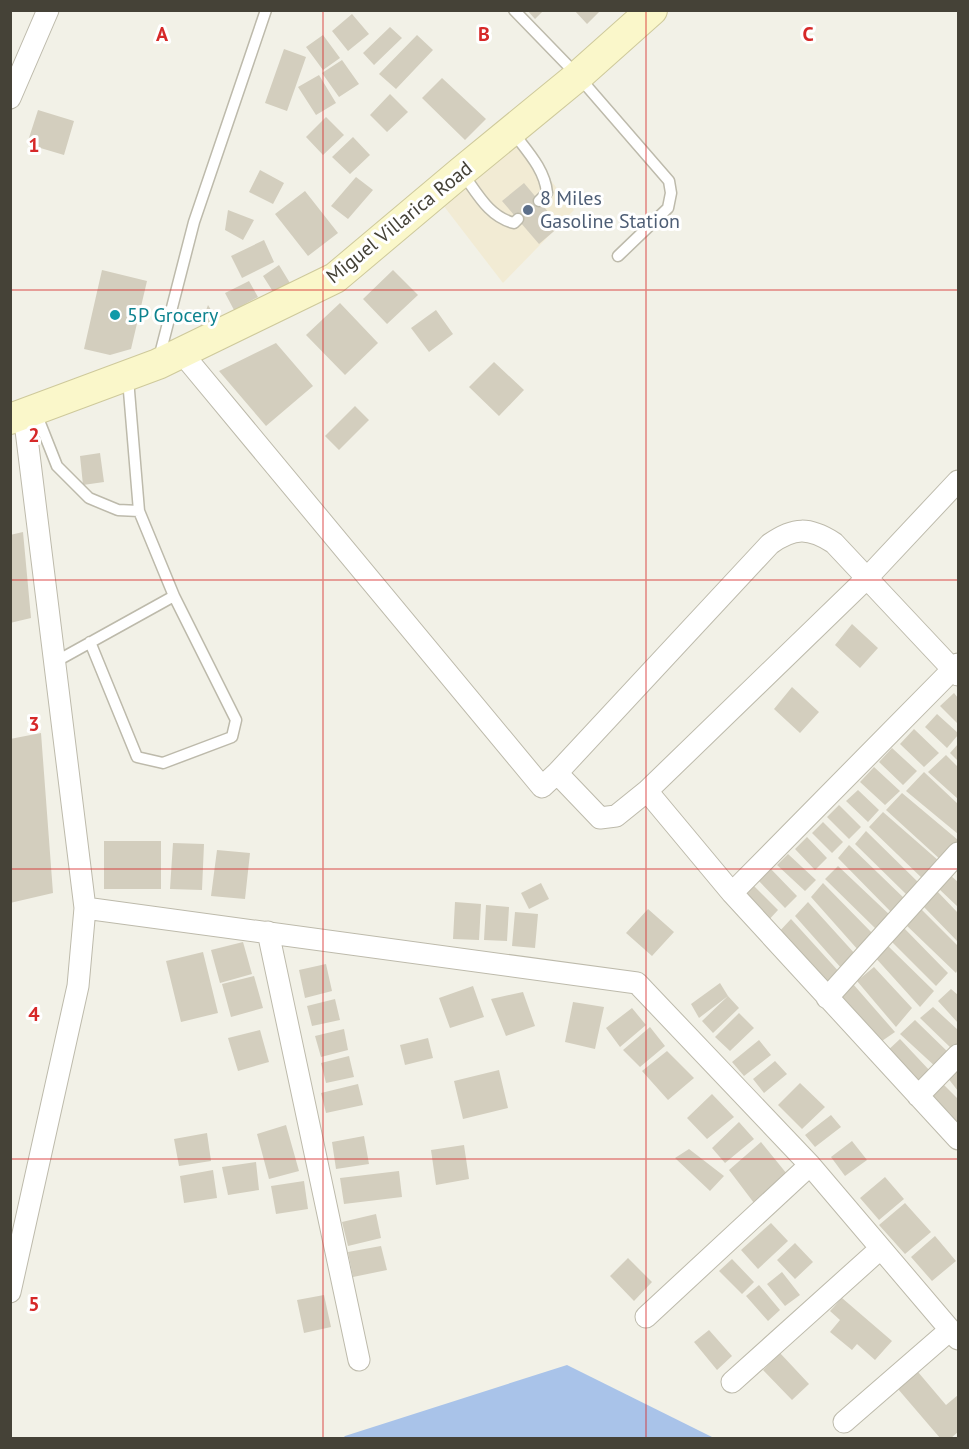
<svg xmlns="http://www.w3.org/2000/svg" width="969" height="1449" font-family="'PT Sans',sans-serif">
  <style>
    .commercial { fill: #f2ebd4 }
    .water { fill: #a9c3e9 }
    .building { fill: #d3cebe }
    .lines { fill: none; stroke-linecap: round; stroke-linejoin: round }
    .lane-casing { stroke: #bdbaab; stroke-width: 13 }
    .street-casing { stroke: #bdbaab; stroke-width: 23 }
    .secondary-casing { stroke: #cec99b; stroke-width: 32 }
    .lane { stroke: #fff; stroke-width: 10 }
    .street { stroke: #fff; stroke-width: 21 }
    .secondary { stroke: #faf7ca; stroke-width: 30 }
    .grid { fill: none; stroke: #d62828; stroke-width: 1.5; stroke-opacity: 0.55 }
    .service-dot { fill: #5c6f8a; stroke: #fff; stroke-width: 2 }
    .culture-dot { fill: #0f9aa8; stroke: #fff; stroke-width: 2 }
    .labels { text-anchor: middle; stroke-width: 6; stroke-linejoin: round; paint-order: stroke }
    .service-label { font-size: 20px; fill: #4e5e75; stroke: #fff; text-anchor: start }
    .street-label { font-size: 20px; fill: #454237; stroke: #fff }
    .culture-label { font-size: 20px; fill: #0d838f; stroke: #fff; text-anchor: start }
    .grid-label { font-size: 20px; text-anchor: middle; font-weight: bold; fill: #d62828; stroke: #fff; stroke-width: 6; stroke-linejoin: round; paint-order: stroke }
  </style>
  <rect width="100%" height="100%" fill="#f2f1e7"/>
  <path class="commercial" d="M515 135 574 210 503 283 443 205Z"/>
  <path class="water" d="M567 1365 714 1438H343L345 1436Z"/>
  <path class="building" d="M527 10H544L535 19Z
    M574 10H601L587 24Z
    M352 14 369 34 348 51 332 31Z
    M390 27 402 38 374 65 363 53Z
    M323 35 340 58 323 70 306 47Z
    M417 35 433 50 396 89 379 74Z
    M284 49 306 57 287 111 265 103Z
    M342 60 359 84 339 97 322 73Z
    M319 75 336 103 316 115 298 87Z
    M442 78 486 119 465 140 422 98Z
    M390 94 408 112 387 132 370 115Z
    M38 110 74 121 64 155 27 144Z
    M326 117 344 135 323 155 306 137Z
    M353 137 370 155 350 174 332 157Z
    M260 170 284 183 273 204 249 192Z
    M356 177 373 190 348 219 331 206Z
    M524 183 560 226 539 244 502 201Z
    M305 191 338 233 308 256 275 214Z
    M228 210 254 220 243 240 225 230Z
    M264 240 274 262 242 278 231 256Z
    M279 265 293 288 277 298 263 276Z
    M102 270 147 281 131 349 110 355 84 349Z
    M393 270 418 295 387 324 363 299Z
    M249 281 258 297 234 310 225 293Z
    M340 303 378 343 345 375 306 335Z
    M208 305 224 331 195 341Z
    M436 310 453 334 429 352 411 328Z
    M276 343 313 386 266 426 219 371Z
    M494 362 524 390 499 416 469 387Z
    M355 406 369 420 339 450 325 436Z
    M100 453 104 482 83 485 80 456Z
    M23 532 31 618 10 623V535Z
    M852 624 878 648 860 668 835 645Z
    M792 687 819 712 800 733 774 709Z
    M954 693 958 698V724L940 706Z
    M937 714 958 733V735L947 748 925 727Z
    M914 729 939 753 924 767 900 744Z
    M41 733 53 893 10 903V739Z
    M958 744V761L950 753Z
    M892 748 917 771 903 785 879 762Z
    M946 755 958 767V799L928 772Z
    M874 767 900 791 885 805 860 782Z
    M924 772 958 804V834L906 791Z
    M858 790 879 810 868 822 846 801Z
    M902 793 958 840 942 861 886 810Z
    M839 805 861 827 849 839 827 817Z
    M883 812 939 861 925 881 869 827Z
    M823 822 843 842 832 853 812 833Z
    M866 831 920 884 908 896 855 844Z
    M807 837 827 858 815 870 795 849Z
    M104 841H161V889H104Z
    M173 843 204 844 202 890 170 889Z
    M849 845 907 901 893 914 838 858Z
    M217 850 250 853 245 899 211 896Z
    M788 854 816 880 805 891 777 865Z
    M768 866 797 896 785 908 756 878Z
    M838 866 892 917 878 931 825 879Z
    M950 875 958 882V907L938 888Z
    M750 882 778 910 766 923 738 895Z
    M541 883 549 899 529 909 521 893Z
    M823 883 875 936 859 951 811 897Z
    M936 890 958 913V942L923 906Z
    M455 902 481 904 479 940 453 939Z
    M808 902 856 955 842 969 795 916Z
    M486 905 509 907 507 941 484 940Z
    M920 908 958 946V969L956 973 904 923Z
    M648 909 674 932 652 956 626 933Z
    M515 912 538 914 535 948 512 946Z
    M791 919 841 974 826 988 777 934Z
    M903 927 948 973 936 986 891 941Z
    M243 942 252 974 220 983 211 950Z
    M887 945 934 991 920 1007 873 955Z
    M203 952 218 1013 181 1022 166 961Z
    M326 964 332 991 305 998 299 970Z
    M874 967 912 1008 896 1027 857 981Z
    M254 976 263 1008 231 1017 222 984Z
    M720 983 728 996 699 1018 691 1004Z
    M853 984 895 1032 879 1043 838 997Z
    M473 986 484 1017 450 1028 439 998Z
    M951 989 958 995V1023L938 1001Z
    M523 992 535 1026 506 1036 491 999Z
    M728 996 739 1008 713 1033 702 1021Z
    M335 999 340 1020 312 1026 307 1006Z
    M573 1002 604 1007 595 1049 565 1042Z
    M933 1007 958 1030V1044L953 1050 920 1018Z
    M632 1008 646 1025 620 1047 606 1028Z
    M739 1013 754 1028 730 1051 715 1037Z
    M915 1020 950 1054 937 1068 900 1034Z
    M650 1027 665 1046 640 1067 623 1050Z
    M344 1029 348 1050 321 1057 315 1036Z
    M260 1030 269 1062 238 1071 228 1038Z
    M428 1038 433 1058 405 1065 400 1045Z
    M900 1039 931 1072 915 1086 885 1053Z
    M759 1040 771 1055 744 1076 732 1062Z
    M667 1051 694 1078 668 1100 642 1071Z
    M349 1056 354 1077 326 1083 321 1063Z
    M775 1061 787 1074 764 1093 753 1079Z
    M958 1066V1091L947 1077Z
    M499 1070 508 1108 463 1119 454 1081Z
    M800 1083 825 1107 802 1129 778 1105Z
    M942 1083 958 1099V1126L929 1096Z
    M358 1084 363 1105 326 1113 321 1093Z
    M712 1094 734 1117 707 1139 687 1118Z
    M831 1115 841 1127 815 1147 805 1135Z
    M739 1122 754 1139 725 1163 712 1148Z
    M286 1125 299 1171 269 1179 257 1134Z
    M207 1133 211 1161 179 1166 174 1139Z
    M364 1136 369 1164 336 1169 332 1142Z
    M852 1141 867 1160 845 1176 831 1157Z
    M761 1142 787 1174 754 1203 729 1170Z
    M464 1145 469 1179 436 1185 431 1150Z
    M689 1149 724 1176 710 1191 675 1158Z
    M256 1162 259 1190 228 1195 222 1167Z
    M213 1170 217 1198 184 1203 180 1176Z
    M399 1171 402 1197 344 1204 340 1178Z
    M885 1177 904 1199 879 1220 860 1198Z
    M304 1181 308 1209 276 1214 271 1186Z
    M905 1203 931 1232 905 1254 879 1225Z
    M376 1214 381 1238 348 1246 342 1222Z
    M771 1223 788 1241 758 1269 741 1250Z
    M935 1236 956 1261 932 1281 911 1257Z
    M795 1243 813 1262 795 1279 777 1260Z
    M381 1246 387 1270 353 1277 348 1252Z
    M628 1258 652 1282 634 1301 610 1276Z
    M732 1259 754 1282 742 1294 719 1271Z
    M782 1272 800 1295 785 1306 767 1284Z
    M759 1285 780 1310 768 1321 746 1296Z
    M324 1295 331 1327 304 1333 297 1300Z
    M842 1298 892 1341 875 1360 857 1344 852 1350 830 1332 840 1320 830 1311Z
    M709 1330 732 1356 717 1370 694 1342Z
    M780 1353 809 1384 792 1400 763 1370Z
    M918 1372 946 1405 958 1395V1432L951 1438H940L898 1389Z"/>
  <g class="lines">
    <defs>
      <path id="lane" d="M514 10 578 76 669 181 671 193 668 208 618 256
        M512 131C526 150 545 169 547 193L539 201
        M463 174C477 193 489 217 514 223L518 219
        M159 358 194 222 266 10
        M36 413 57 466 89 498 118 510 139 511 128 379
        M90 642 137 757 163 763 232 737 236 720 174 596
        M55 662 174 596 139 511"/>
      <path id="street" d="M10 98 48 10
        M181 352 542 787 557 773 770 544C794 527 809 527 834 543L958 675
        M557 773 600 818 616 816 647 791 732 893 958 1139
        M647 791 868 577 958 481
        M732 893 958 664
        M85 908 637 983 810 1165 958 1339
        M268 932 359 1360
        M827 998 958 853
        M918 1096 958 1055
        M10 1292 78 986 85 908 24 414
        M646 1317 810 1165
        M732 1382 880 1249
        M844 1422 950 1330"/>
      <path id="secondary" d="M10 419 158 364 335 278 461 172 578 76 652 10"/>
    </defs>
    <use href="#lane" class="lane-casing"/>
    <use href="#street" class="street-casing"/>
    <use href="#secondary" class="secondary-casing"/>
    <use href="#lane" class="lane"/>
    <use href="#street" class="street"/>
    <use href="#secondary" class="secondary"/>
  </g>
  <path class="grid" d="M323 10V1438M646 10V1438M10 290H958M10 580H958M10 869H958M10 1159H958"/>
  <circle class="service-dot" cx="528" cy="210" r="6"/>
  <circle class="culture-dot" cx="115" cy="315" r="6"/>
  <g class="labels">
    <g class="service-label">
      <text x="540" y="205">8 Miles<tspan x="540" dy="23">Gasoline Station</tspan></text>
    </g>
    <g class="street-label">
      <text transform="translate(399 222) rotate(-39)" y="7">Miguel Villarica Road</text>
    </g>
    <g class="culture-label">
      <text x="127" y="322">5P Grocery</text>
    </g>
  </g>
  <g class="grid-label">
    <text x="162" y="41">A</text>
    <text x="484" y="41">B</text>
    <text x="808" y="41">C</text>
    <text x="34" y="152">1</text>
    <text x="34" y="442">2</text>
    <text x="34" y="731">3</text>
    <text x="34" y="1021">4</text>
    <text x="34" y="1311">5</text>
  </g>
  <rect width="969" height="1449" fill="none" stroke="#454237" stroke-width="24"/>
</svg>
